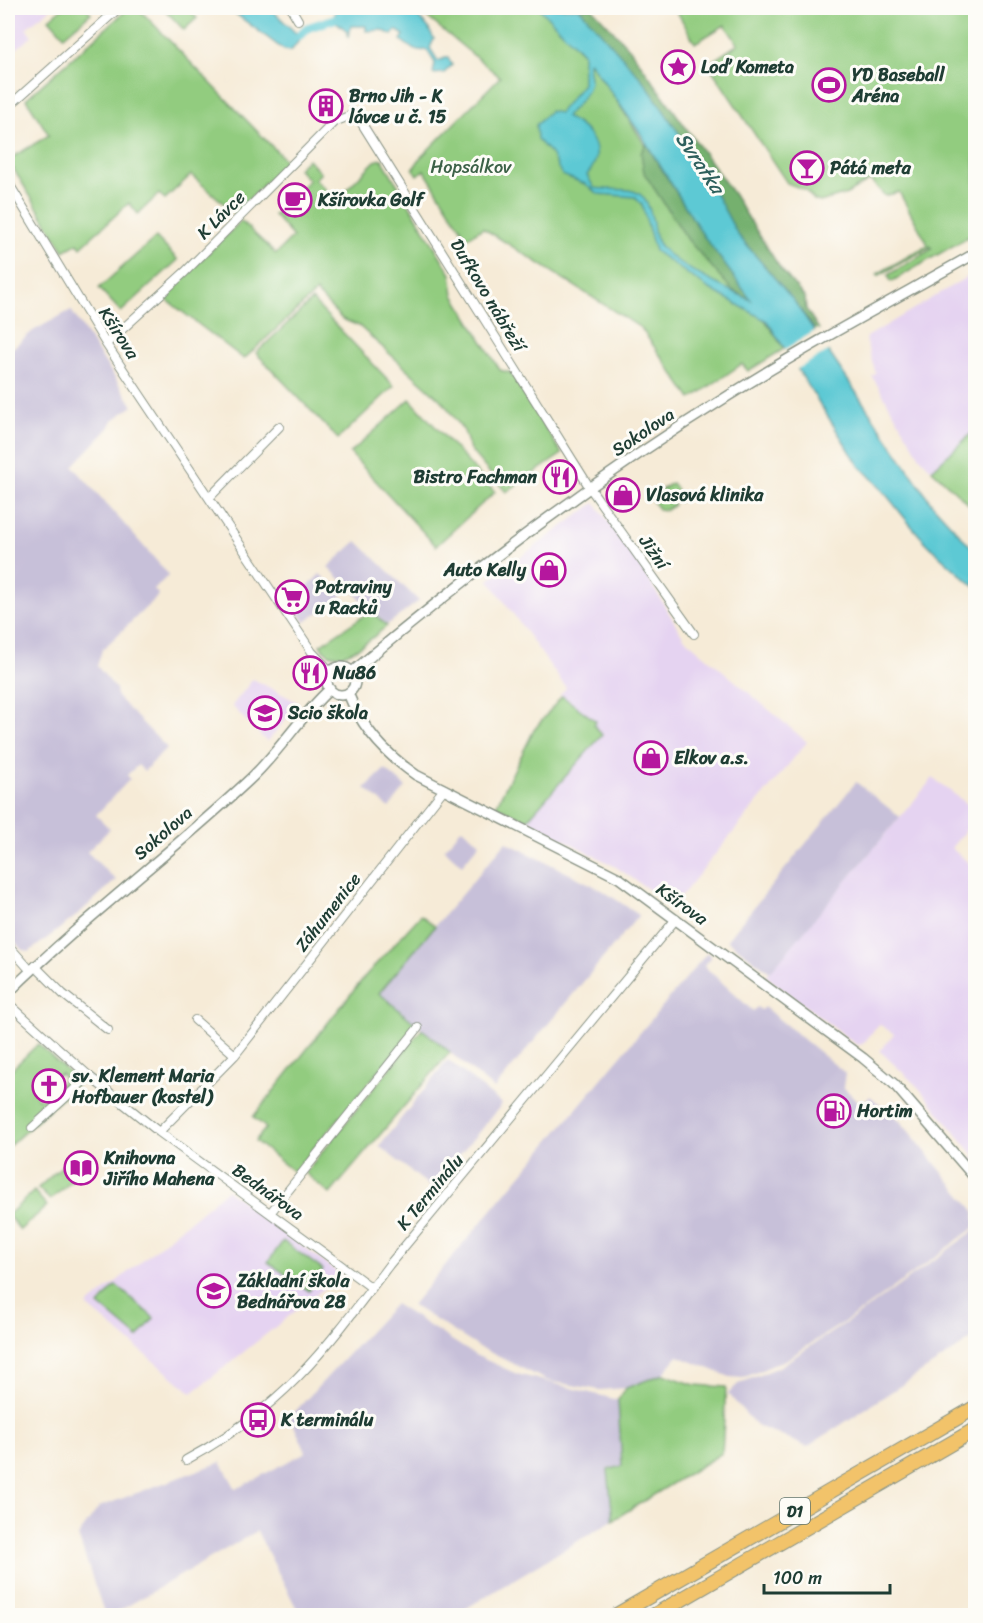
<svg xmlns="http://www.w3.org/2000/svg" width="983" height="1623" viewBox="0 0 983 1623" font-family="Sriracha,sans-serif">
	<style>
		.built { fill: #e5d3f1 }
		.industrial { fill: #c7c0d9 }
		.green { fill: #92cc7f; stroke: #58845a; stroke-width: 1.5; fill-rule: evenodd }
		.forest { fill: #75b06e; stroke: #4a7651; stroke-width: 1.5 }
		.water { fill: #5dc9d4; stroke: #3e8384; stroke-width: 1.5; fill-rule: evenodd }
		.pier { fill: #f6ebd7 }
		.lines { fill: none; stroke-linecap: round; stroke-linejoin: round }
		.canal { stroke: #5dc9d4; stroke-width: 9 }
		.minor-casing { stroke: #8a9486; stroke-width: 10 }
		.tertiary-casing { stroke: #8a9486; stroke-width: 12 }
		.motorway-casing { stroke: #8a9486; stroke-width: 16 }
		.minor { stroke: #fff; stroke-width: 8 }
		.tertiary { stroke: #fff; stroke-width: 9 }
		.motorway { stroke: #f2c36a; stroke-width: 14 }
		.labels { text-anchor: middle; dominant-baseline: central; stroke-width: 6; stroke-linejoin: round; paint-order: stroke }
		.shield { fill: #fdfcf7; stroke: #62766e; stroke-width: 1.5 }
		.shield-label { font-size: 16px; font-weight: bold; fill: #1f3d34 }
		.poi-label { font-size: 18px; font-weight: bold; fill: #1f3d34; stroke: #fdfcf7; text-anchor: start }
		.park-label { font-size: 18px; fill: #3c6147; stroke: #fdfcf7 }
		.street-label { font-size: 18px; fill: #1f3d34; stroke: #fdfcf7 }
		.water-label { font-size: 20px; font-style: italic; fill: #2e605c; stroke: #fdfcf7 }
	</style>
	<rect width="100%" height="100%" fill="#fdfcf7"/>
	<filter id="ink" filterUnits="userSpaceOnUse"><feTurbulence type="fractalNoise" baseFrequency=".0167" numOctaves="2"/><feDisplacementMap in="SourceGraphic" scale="12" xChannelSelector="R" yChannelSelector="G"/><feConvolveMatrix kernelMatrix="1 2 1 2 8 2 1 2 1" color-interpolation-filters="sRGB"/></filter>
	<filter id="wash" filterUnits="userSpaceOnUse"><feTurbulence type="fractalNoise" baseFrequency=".008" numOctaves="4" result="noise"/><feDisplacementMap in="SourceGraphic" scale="24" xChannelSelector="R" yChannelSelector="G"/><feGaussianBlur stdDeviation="1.35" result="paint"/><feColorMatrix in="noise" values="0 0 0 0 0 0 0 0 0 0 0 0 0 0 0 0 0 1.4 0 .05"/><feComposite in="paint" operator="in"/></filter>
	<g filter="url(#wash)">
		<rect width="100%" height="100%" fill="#f6ebd7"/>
		<path class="built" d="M8 8H52L26 28 32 36 8 56Z
			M975 272V430L932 470 920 457 872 376 876 374 866 342 867 337Z
			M595 503 641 567 684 638 807 742 673 906 616 867 527 820 601 735 594 725 596 721 560 695 566 688 489 580Z
			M253 679 299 703 267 742 232 706Z
			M933 778 975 810V819L951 848 975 868V1169L969 1161 974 1155 918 1087 880 1051 894 1034 879 1024 863 1044 857 1045 766 976Z
			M227 1190 341 1275 192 1393 87 1306Z"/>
		<path class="industrial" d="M71 310 133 406 113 420 109 428 73 466 169 575 154 589 159 595 102 650 97 666 116 689 117 697 167 748 144 771 138 765 127 775 130 779 96 815 110 829 87 852 116 880 75 917 29 952 21 949 8 933V352L33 331Z
			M357 541 419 601 387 625 328 567Z
			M320 574 343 595 305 622 292 602Z
			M385 769 406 787 389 808 365 788Z
			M856 782 900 817 770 972 727 940Z
			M462 828 480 843 462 865 444 849Z
			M506 842 602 890 639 915 494 1089 378 993Z
			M707 953 711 956 704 966 753 1011 757 1007 761 1010 764 1007 845 1073 843 1087 862 1105 870 1096 902 1123 975 1212V1227L866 1308 787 1359 743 1378 730 1377 678 1356 663 1374 626 1388 600 1390 548 1381 477 1346 412 1305Z
			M448 1060 502 1104 432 1188 379 1146Z
			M975 1230V1337L807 1447 756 1425 728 1394 738 1384 779 1367 867 1309Z
			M395 1304 475 1355 517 1374 618 1400 622 1466 608 1470 613 1520 455 1615H300L257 1531 112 1615H105L78 1536 99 1507 221 1462 236 1489 306 1452 290 1417Z"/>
		<path class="green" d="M62 8H86L91 13 64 36 49 19Z
			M129 8H138L285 160 283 165 235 213 191 175 165 199 159 194 138 214 129 203 81 247 78 243 64 251 8 160 49 135 26 99Z
			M168 8H187L197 18 184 30 165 10Z
			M416 8H539C597 59 632 127 674 191 710 245 750 295 784 349L748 371 742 364 691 399 641 328 483 228 467 238 424 170 417 175 413 169 421 157 500 77Z
			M675 8H975V233L891 282 888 275 932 249 931 246 878 276 877 274 928 245 899 192 885 196 870 180 847 194 820 202 814 200 805 190 787 183 708 64 738 44 725 25 695 43Z
			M308 159 321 173 315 179 336 200 375 161 382 159 451 274 454 295 500 370 511 373 562 454 506 492 470 450 464 431 443 402 359 326 342 319 316 292 244 359 163 297 241 221 276 254 293 237 274 215 309 180 298 169Z
			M156 237 178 260 121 312 99 288Z
			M312 300 394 386 338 439 256 353Z
			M410 399 495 492 436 546 350 453Z
			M975 430V510L932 470Z
			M672 483 683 499 679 502 674 495 670 499 674 505 666 510 658 509 650 497Z
			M371 611 387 626C371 638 337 673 320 645Z
			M562 696 596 721 594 725 602 735 527 820 496 806 534 730Z
			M421 915 435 926 379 993 417 1025 294 1172 255 1141 266 1128 253 1117 366 975Z
			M422 1029 450 1052 330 1194 305 1173Z
			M38 1044 79 1082 8 1147V1073ZM49 1073 55 1077 61 1073 64 1078 55 1090 54 1098 45 1096 38 1099 32 1088 40 1085V1081L47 1078 45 1076Z
			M62 1166 74 1179 50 1200 38 1188Z
			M34 1191 47 1206 20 1230 8 1215Z
			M283 1241 323 1270 309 1291 268 1262Z
			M116 1285 154 1318 138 1338 99 1305Z
			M663 1374 695 1385 726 1387 722 1453 613 1520 608 1470 622 1466 618 1400 626 1388Z"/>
		<path class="forest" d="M579 8H592L630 49 734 195 780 268 805 298 806 309 819 329 816 331 794 301 738 235 699 163Z
			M646 144 703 235 752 301 732 290 688 240 644 173 641 153Z"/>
		<path class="water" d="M228 8H270L301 38 291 51 284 50Z
			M336 8H408L428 27 434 39 430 48 438 61 448 57 452 65 444 73 433 74 435 63 427 50C416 52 409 47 401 40L404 35 396 30 392 35 382 30 366 31V26H351L348 38 347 31 334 20Z
			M539 8H579L645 83 699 163 738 235 794 301 932 504 975 551V587C957 571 937 555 921 537 900 514 883 487 860 467L767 321 708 288 655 251 642 205 635 197 598 194 585 184 562 175 551 154 537 139 536 125 550 111 559 113 583 84V53ZM589 61 640 133 703 235 751 300C726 289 680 268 662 248 655 241 654 232 653 223 645 181 630 192 594 188L587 175C608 151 590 129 566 117 573 108 590 93 590 80 590 73 587 69 589 61Z"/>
		<path class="pier" d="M818 329 832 349 794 371 782 351Z"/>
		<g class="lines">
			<path class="canal" d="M300 35 307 28 334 19"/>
		</g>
	</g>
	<g filter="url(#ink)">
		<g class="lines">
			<g class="minor-casing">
				<path id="minor" d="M291 8 298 20
					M8 107 119 8
					M8 182 106 344 312 652 331 672
					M106 344 185 272 334 122 349 116 359 119 590 488 694 634
					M209 498 279 427
					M8 945 31 971
					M35 966 63 994 108 1030
					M8 1003 89 1076 159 1132 372 1288
					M195 1020 235 1055
					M32 1128 89 1076
					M159 1132 235 1055 444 789
					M271 1212 418 1028
					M186 1460C283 1408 325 1350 389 1265L676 919"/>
			</g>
			<g class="tertiary-casing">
				<path id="tertiary" d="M327 681a14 14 0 1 1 28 0a14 14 0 1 1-28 0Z
					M352 672C470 573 596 478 728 396 808 345 893 300 976 253
					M348 693C361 727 387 755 416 775L619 878 863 1058 894 1084 976 1179
					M8 993C84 918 170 854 248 781 279 753 300 716 330 689"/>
			</g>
			<g class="motorway-casing">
				<path id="motorway" d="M615 1616 976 1407
					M653 1616 976 1429"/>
			</g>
			<use href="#minor" class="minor"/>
			<use href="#tertiary" class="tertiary"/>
			<use href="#motorway" class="motorway"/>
		</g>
	</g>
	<defs>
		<g id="sight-ring" transform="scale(1.725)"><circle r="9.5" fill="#fdfcf7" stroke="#b5179e" stroke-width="1.5"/><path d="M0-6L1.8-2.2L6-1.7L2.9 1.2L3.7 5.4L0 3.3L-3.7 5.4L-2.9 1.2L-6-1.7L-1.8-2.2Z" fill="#b5179e"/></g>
		<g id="stadium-ring" transform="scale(1.725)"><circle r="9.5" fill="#fdfcf7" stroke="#b5179e" stroke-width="1.5"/><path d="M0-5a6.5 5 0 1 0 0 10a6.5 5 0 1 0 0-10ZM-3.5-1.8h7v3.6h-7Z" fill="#b5179e"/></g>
		<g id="building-ring" transform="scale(1.725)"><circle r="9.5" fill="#fdfcf7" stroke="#b5179e" stroke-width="1.5"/><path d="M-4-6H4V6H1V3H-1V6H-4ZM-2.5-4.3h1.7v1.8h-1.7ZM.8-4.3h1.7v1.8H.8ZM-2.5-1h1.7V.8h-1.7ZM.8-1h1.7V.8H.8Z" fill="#b5179e"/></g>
		<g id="bar-ring" transform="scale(1.725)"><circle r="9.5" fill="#fdfcf7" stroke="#b5179e" stroke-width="1.5"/><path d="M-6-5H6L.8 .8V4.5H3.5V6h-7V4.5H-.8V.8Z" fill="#b5179e"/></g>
		<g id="cafe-ring" transform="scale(1.725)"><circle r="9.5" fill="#fdfcf7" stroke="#b5179e" stroke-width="1.5"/><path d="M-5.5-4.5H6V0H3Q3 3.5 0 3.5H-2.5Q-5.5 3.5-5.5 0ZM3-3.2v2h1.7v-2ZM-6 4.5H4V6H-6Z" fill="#b5179e"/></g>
		<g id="restaurant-ring" transform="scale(1.725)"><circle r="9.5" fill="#fdfcf7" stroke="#b5179e" stroke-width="1.5"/><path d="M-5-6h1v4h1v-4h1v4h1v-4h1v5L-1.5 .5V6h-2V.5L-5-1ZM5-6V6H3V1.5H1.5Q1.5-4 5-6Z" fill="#b5179e"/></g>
		<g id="shop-ring" transform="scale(1.725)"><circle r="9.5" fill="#fdfcf7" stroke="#b5179e" stroke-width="1.5"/><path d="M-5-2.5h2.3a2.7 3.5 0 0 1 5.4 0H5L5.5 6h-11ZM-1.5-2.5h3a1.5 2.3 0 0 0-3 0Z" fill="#b5179e"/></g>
		<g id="supermarket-ring" transform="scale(1.725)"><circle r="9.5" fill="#fdfcf7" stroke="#b5179e" stroke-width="1.5"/><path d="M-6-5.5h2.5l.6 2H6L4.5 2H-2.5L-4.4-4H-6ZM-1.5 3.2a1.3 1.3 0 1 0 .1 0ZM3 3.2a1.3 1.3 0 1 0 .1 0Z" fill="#b5179e"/></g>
		<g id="school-ring" transform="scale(1.725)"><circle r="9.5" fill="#fdfcf7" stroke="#b5179e" stroke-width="1.5"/><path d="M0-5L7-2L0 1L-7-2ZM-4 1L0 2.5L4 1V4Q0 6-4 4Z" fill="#b5179e"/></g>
		<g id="church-ring" transform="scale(1.725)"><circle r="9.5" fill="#fdfcf7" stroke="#b5179e" stroke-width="1.5"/><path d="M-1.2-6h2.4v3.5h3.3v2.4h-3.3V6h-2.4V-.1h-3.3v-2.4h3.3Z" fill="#b5179e"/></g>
		<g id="fuel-ring" transform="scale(1.725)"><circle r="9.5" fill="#fdfcf7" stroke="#b5179e" stroke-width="1.5"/><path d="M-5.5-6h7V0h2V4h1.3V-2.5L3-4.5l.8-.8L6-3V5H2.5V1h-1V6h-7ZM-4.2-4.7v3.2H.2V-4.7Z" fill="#b5179e"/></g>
		<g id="library-ring" transform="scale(1.725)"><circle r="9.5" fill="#fdfcf7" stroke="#b5179e" stroke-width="1.5"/><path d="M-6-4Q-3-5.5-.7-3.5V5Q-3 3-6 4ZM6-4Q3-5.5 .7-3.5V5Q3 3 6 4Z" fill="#b5179e"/></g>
		<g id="bus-ring" transform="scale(1.725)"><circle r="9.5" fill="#fdfcf7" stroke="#b5179e" stroke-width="1.5"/><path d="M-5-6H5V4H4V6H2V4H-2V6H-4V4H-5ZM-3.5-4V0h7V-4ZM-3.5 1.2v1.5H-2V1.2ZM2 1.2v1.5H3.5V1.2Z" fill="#b5179e"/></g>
	</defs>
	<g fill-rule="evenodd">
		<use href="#sight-ring" x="678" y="67"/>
		<use href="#stadium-ring" x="829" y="85"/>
		<use href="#building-ring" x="326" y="106"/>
		<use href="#bar-ring" x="807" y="168"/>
		<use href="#cafe-ring" x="295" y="200"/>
		<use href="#restaurant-ring" x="560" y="477"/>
		<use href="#shop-ring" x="623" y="495"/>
		<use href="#shop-ring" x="549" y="570"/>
		<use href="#supermarket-ring" x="292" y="597"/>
		<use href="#restaurant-ring" x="310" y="673"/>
		<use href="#school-ring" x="265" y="713"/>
		<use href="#shop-ring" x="651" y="758"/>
		<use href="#church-ring" x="49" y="1086"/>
		<use href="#fuel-ring" x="834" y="1111"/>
		<use href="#library-ring" x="81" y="1168"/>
		<use href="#school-ring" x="214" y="1291"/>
		<use href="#bus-ring" x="258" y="1420"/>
	</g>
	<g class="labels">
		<rect class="shield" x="780" y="1498" width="30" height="26" rx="4.5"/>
		<g class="shield-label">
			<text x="795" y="1511">D1</text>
		</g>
		<g class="poi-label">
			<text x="701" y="67">Loď Kometa</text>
			<text x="852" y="75">YD Baseball<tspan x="852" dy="21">Aréna</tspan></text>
			<text x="349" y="96">Brno Jih - K<tspan x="349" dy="21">lávce u č. 15</tspan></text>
			<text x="830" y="168">Pátá meta</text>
			<text x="318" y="200">Kšírovka Golf</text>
			<text x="537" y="477" text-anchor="end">Bistro Fachman</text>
			<text x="646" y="495">Vlasová klinika</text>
			<text x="526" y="570" text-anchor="end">Auto Kelly</text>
			<text x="315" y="587">Potraviny<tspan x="315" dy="21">u Racků</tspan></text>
			<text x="333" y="673">Nu86</text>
			<text x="288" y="713">Scio škola</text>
			<text x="674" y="758">Elkov a.s.</text>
			<text x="72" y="1076">sv. Klement Maria<tspan x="72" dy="21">Hofbauer (kostel)</tspan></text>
			<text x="857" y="1111">Hortim</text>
			<text x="104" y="1158">Knihovna<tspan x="104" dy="21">Jiřího Mahena</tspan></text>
			<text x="237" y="1281">Základní škola<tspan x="237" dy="21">Bednářova 28</tspan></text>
			<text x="281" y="1420">K terminálu</text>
		</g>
		<g class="park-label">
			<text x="471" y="167">Hopsálkov</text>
		</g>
		<g class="street-label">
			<text transform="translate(221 215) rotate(-45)">K Lávce</text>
			<text transform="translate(488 295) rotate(59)">Dufkovo nábřeží</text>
			<text transform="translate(119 333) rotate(57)">Kšírova</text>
			<text transform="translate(643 432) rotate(-34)">Sokolova</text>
			<text transform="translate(654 552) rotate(55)">Jižní</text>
			<text transform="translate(163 833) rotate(-41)">Sokolova</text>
			<text transform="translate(682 904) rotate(36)">Kšírova</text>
			<text transform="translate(328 912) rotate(-52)">Záhumenice</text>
			<text transform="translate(268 1192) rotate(36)">Bednářova</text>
			<text transform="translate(430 1192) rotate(-50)">K Terminálu</text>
		</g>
		<g class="water-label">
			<text transform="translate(700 163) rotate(56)">Svratka</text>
		</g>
	</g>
	<rect width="983" height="1623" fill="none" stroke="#fdfcf7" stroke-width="30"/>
	<path d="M764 1584v9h126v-9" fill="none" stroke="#1f3d34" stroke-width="3"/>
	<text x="773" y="1584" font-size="18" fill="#1f3d34" stroke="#fdfcf7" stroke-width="4.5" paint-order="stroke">100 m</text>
</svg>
